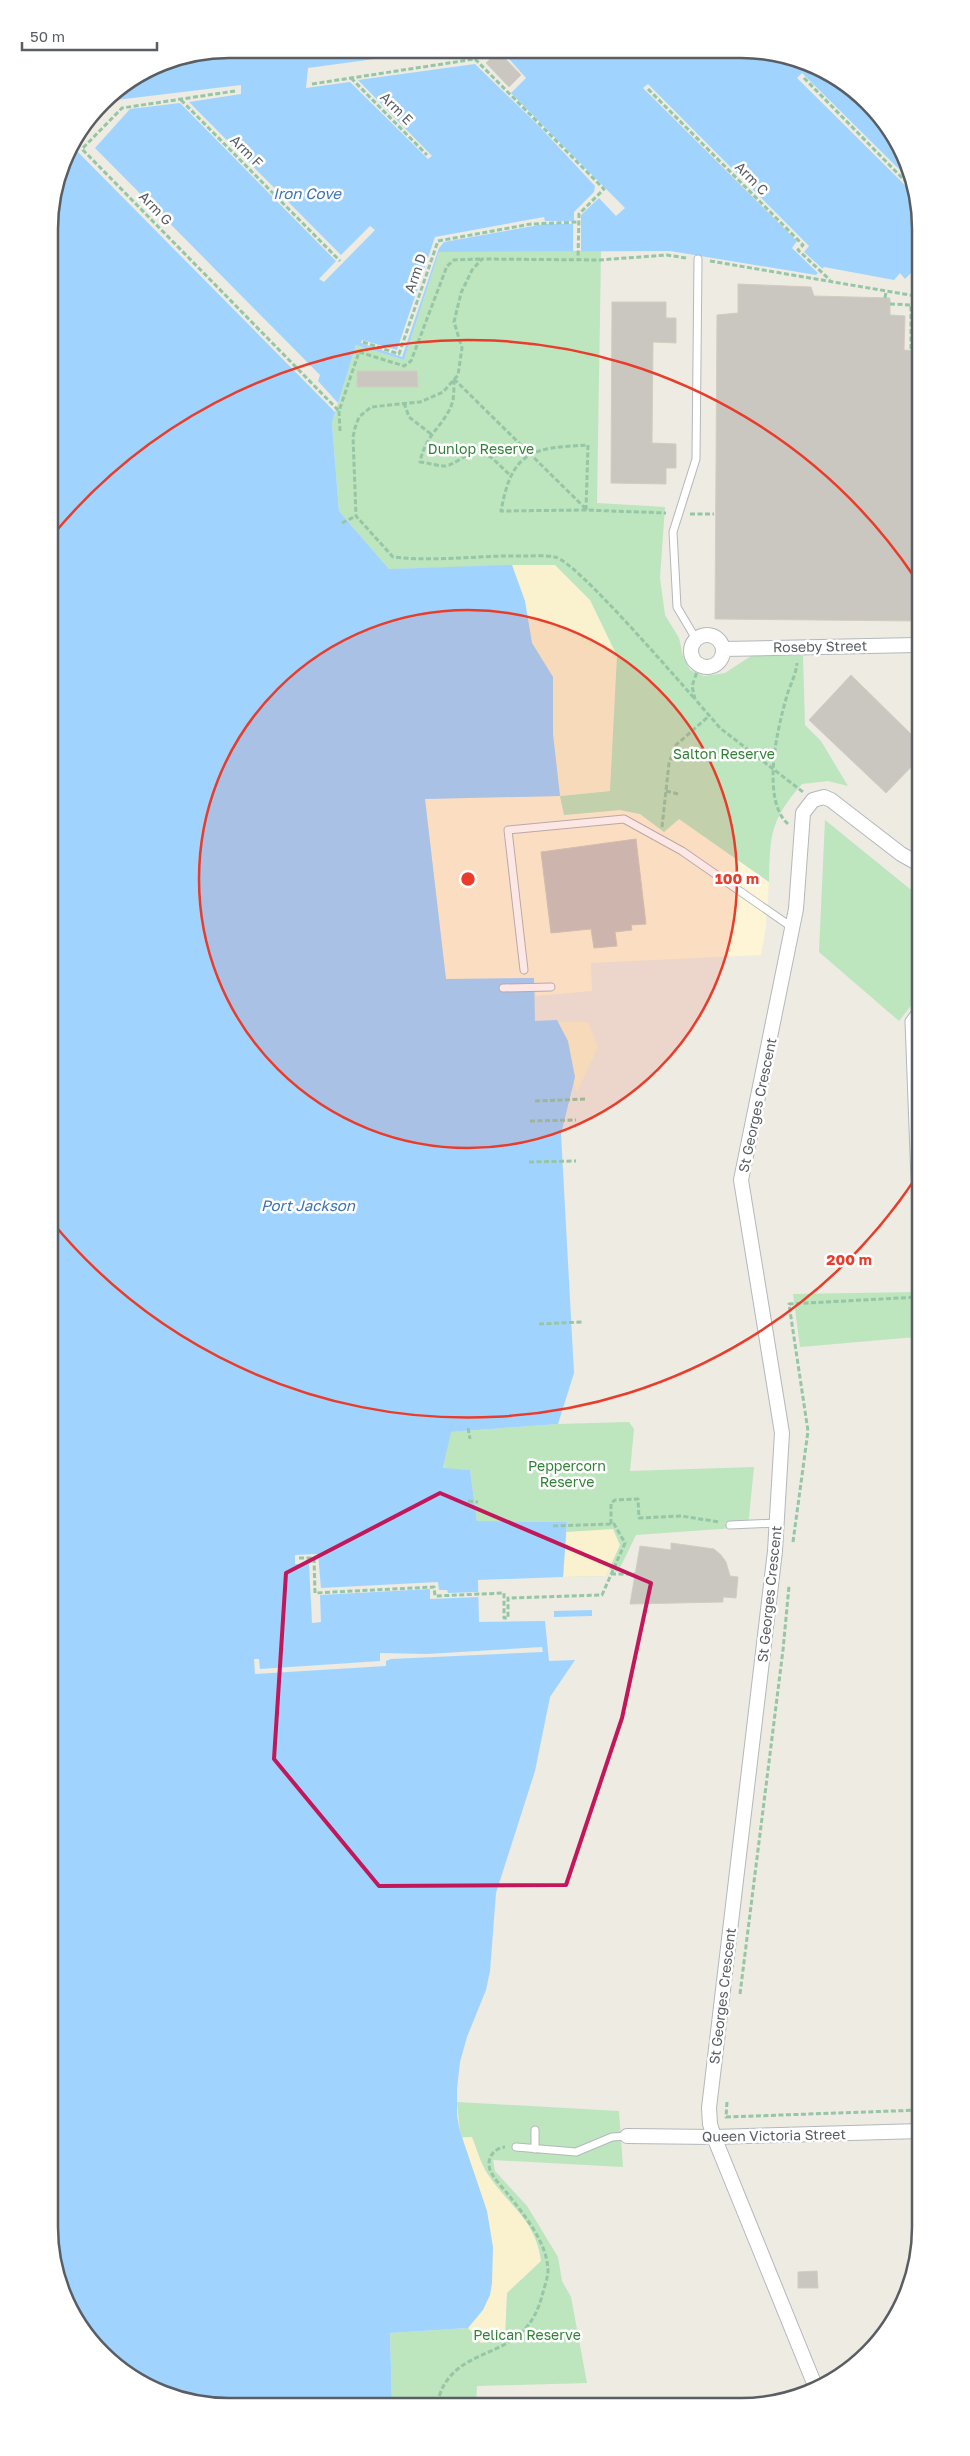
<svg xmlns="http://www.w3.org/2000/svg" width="970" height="2456" viewBox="0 0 970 2456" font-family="'Golos Text',sans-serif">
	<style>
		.commercial { fill: #fef5d6 }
		.green { fill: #bde5be }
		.sand { fill: #faf1cf }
		.water { fill: #a0d4ff }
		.pier { fill: #edebe2 }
		.building { fill: #cac7c1; stroke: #d2cdc0 }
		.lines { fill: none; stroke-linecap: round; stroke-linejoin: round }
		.lane-casing { stroke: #b4b8bc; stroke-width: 9 }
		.street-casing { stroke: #b4b8bc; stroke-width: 16 }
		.path { stroke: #96c6a5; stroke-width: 3; stroke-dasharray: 5 2.5; stroke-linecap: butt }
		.lane { stroke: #fff; stroke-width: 7 }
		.street { stroke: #fff; stroke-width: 14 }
		.marked { fill: none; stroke: #c2185b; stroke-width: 4; stroke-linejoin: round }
		.ring { fill: none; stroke: #ea3c2a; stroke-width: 2.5 }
		.labels { text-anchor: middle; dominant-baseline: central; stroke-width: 5; stroke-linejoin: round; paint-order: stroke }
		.street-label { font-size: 14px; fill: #5a5e63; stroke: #fff }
		.park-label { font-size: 14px; fill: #338138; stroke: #fff }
		.water-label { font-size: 15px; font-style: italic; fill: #3c74b1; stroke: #fff }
		.rim { fill: none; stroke: #5a5e63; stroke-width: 2.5 }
		.centre { fill: #ea3c2a; stroke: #fff; stroke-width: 2.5 }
		.ring-label { font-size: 15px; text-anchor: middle; font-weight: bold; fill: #ea3c2a; stroke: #fff; stroke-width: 5; stroke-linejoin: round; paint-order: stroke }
	</style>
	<rect width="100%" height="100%" fill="#edebe2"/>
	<path class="commercial" d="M560 796 564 815 620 810 640 814 664 832 679 819 769 882 766 927 761 955 591 963 592 991 536 996 533 978 446 980 425 799Z"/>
	<path class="green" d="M601 251 597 503 665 507 660 578 665 615 679 638 683 656 690 670 704 676 725 673 751 656H803L805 725 821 741 848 786 828 781 802 784C770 820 770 835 769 882L679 819 664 832 640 814 620 810 564 815 560 796 609 791 555 565 389 569 339 511 332 423 356 345 404 360 439 252Z
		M825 820 910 889H917V998L899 1021 819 952Z
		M916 1292V1337L800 1347 793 1294Z
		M629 1422 634 1429 630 1471 754 1467 748 1527 636 1535 618 1572 609 1569 606 1576 563 1577 567 1522 477 1521 470 1470 443 1469 450 1432 558 1424Z
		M457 2102 619 2111 623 2167 493 2160 495 2171 527 2206 558 2257 562 2281 571 2297 587 2383 477 2386 476 2403H392L390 2333 468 2328 480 2188 460 2131Z"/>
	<path class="sand" d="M512 565H555L590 600 617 656 610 791 560 796 553 734V677L532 643 525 601Z
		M556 1022H588L598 1047 577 1092Z
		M613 1529 620 1545 606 1576 563 1577 566 1532Z
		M472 2137C477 2149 481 2165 489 2176 510 2207 536 2220 541 2261L507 2293 505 2338 481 2343 468 2328V2295L403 2139Z"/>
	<path class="water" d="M229 49 776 52 860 94 897 138 915 182V274L913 271 905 279 900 273 894 280 824 267 816 275 670 251 439 252 404 360 356 345 332 423 339 511 389 569 512 565 525 601 532 643 553 677V734L560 796 425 799 446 979 534 978 535 1021 557 1020 568 1041 575 1077 561 1134 574 1373 558 1424 451 1432 443 1468 470 1470 477 1521 567 1522 563 1577 478 1580 479 1622 545 1621 549 1661 575 1660 550 1697 535 1771 496 1893 490 1971 486 1990 467 2037 460 2062 457 2089V2116L460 2131 487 2211 493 2247 492 2283 490 2295 483 2310 468 2328 390 2333 392 2403 194 2404 149 2389 102 2355 55 2274 49 216 67 149 110 94 160 62Z
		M592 1610V1616L554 1617V1611Z"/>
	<path class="pier" d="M441 50H501L526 78 511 93 625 208 616 216 599 198 581 215V251H573V224H545L444 242 439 248 402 357 361 343 362 340 397 350 435 237 544 217 545 221H574V212L594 192 595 186 539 126 475 64 358 80 432 156 428 159 350 82 306 88 308 68Z
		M802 73 915 185V195L797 78Z
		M648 84 809 246 804 252 824 270 820 275 792 248 797 241 643 88Z
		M241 85V94L189 102 341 255 370 226 375 230 324 282 319 279 336 261 180 103 130 109 95 148 320 375 318 381 338 403 335 412 72 146 116 100Z
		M318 1554 321 1588 438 1582 439 1590H447L448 1593 479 1592V1597L430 1599V1589L320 1595 321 1622 312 1623 309 1564H295V1555Z
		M542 1647 543 1652 391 1659 386 1661V1666L255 1674 254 1659H259L260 1669 380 1661V1653L427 1654Z"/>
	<path class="building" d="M498 51 521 75 509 87 486 63Z
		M738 284 811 287 814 296 890 298V315L905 316 904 350 916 351V621L715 619 717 315 738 313Z
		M612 302H666V318H676V343L653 342 652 443 676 444V468H666V484L611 483Z
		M357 371H417L418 387H357Z
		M851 675 917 740V761L886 793 809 720Z
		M636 839 646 924 631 925 632 930 615 932 617 946 594 948 591 929 551 933 541 852Z
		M671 1543 714 1549 721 1555 726 1562 730 1576 738 1577 736 1598 723 1597V1602L630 1604 640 1546 671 1550Z
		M817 2271 818 2288H798V2272Z"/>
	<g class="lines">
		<g class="lane-casing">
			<path id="lane" d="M696 639 677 607 673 532 696 459 698 259
				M524 970 508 830 624 819 682 851 793 928
				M503 988 551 987
				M917 1010 909 1021 918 1259
				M730 1525 777 1523
				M516 2147 576 2152 612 2137 627 2136
				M535 2149V2130"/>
		</g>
		<g class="street-casing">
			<path id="street" d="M691 651a16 16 0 1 1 32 0a16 16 0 1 1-32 0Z
				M723 649 916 645
				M627 2136 714 2137 921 2131
				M816 2388 714 2137 710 2124 709 2108 775 1551 782 1433 741 1180 796 909 803 813 813 800 824 797 831 800 901 854 917 863"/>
		</g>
		<path class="path" d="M475 59 604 189 579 214 578 259
			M475 59 479 51 482 50
			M351 78 427 155
			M804 78 915 191
			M312 84 475 59
			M648 89 803 245 798 250 830 280
			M235 91 122 108 82 149 339 411
			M181 100 340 261
			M686 258 667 255 599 260 482 259 472 270 461 293 454 322 462 348 458 375 443 392 420 402 371 407 359 417 355 428 353 437 356 516 393 557C437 562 480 555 525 556 534 556 546 555 555 557 576 561 675 677 695 699
			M710 261 916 296
			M885 298 886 292
			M890 304 911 305V350
			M363 342 399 354 438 241 531 224 579 222
			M454 379 586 509
			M454 380C454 386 454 394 453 400 447 424 426 432 420 462 429 463 437 466 445 466 452 466 468 453 478 450L492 458 511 476
			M404 403 409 417 431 434
			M340 431 339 411 359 352 404 366 411 361 447 266 454 260 482 259
			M586 510 588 445C532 448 512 450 501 511L586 510 666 513
			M690 514H714
			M342 523 356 516
			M699 666 692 686 695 699 720 728 803 792
			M666 791 678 794
			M788 824C761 800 777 730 786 699 789 686 796 676 797 663
			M662 827 669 763 676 745 709 716
			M535 1101 587 1099
			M530 1121 576 1120
			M529 1162 576 1161
			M539 1324 582 1322
			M468 1428 470 1439
			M468 1501 478 1502
			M611 1524V1503L615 1500 638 1499 639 1518 681 1516 720 1522
			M793 1542 808 1431 789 1304 918 1297
			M299 1558H314L315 1593 434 1587 435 1596 504 1593V1618H508V1598L602 1595 625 1543 614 1524 551 1526
			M611 1574H635
			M740 1994 783 1650 789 1586
			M727 2102 726 2117 921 2110
			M437 2403C439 2397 441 2390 444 2385 469 2343 525 2360 542 2296 544 2288 548 2278 548 2270 547 2242 524 2215 507 2193 502 2187 495 2180 491 2172 485 2160 493 2148 505 2147"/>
		<use href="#lane" class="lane"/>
		<use href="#street" class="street"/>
	</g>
	<path class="marked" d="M440 1493 651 1583 622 1718 566 1885 379 1886 274 1759 286 1573Z"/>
	<circle cx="468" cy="879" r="269" fill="#ea3c2a" fill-opacity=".12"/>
	<g class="ring">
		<circle cx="468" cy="879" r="269"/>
		<path d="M917 1176A539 539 0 0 1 52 1222M52 536A539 539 0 0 1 915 578"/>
	</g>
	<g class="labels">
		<g class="street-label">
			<text transform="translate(397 108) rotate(45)">Arm E</text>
			<text transform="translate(247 151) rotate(45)">Arm F</text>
			<text transform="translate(752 178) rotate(45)">Arm C</text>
			<text transform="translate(156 208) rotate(46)">Arm G</text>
			<text transform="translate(415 273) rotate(-71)">Arm D</text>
			<text transform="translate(820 646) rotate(-1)">Roseby Street</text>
			<text transform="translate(757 1105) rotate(-78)">St Georges Crescent</text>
			<text transform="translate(769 1594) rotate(-84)">St Georges Crescent</text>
			<text transform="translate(722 1996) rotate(-83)">St Georges Crescent</text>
			<text transform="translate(774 2135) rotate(-1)">Queen Victoria Street</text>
		</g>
		<g class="park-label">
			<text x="481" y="448">Dunlop Reserve</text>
			<text x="724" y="753">Salton Reserve</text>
			<text x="567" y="1465">Peppercorn<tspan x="567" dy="16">Reserve</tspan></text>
			<text x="527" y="2334">Pelican Reserve</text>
		</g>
		<g class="water-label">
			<text x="307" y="193">Iron Cove</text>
			<text x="308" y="1205">Port Jackson</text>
		</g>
	</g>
	<path d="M0 0H970V2456H0ZM229 58H741A171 171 0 0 1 912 229V2227A171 171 0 0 1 741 2398H229A171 171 0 0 1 58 2227V229A171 171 0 0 1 229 58Z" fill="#fff" fill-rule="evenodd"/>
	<path class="rim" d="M229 58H741A171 171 0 0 1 912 229V2227A171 171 0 0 1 741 2398H229A171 171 0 0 1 58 2227V229A171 171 0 0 1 229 58Z"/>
	<circle cx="468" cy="879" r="8" class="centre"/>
	<g class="ring-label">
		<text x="737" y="884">100 m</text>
		<text x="849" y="1265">200 m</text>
	</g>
	<path d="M22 42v8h135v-8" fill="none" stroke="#5a5e63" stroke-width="2.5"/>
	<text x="30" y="42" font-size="15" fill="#5a5e63" stroke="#ffffff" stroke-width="4" paint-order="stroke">50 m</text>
</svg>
